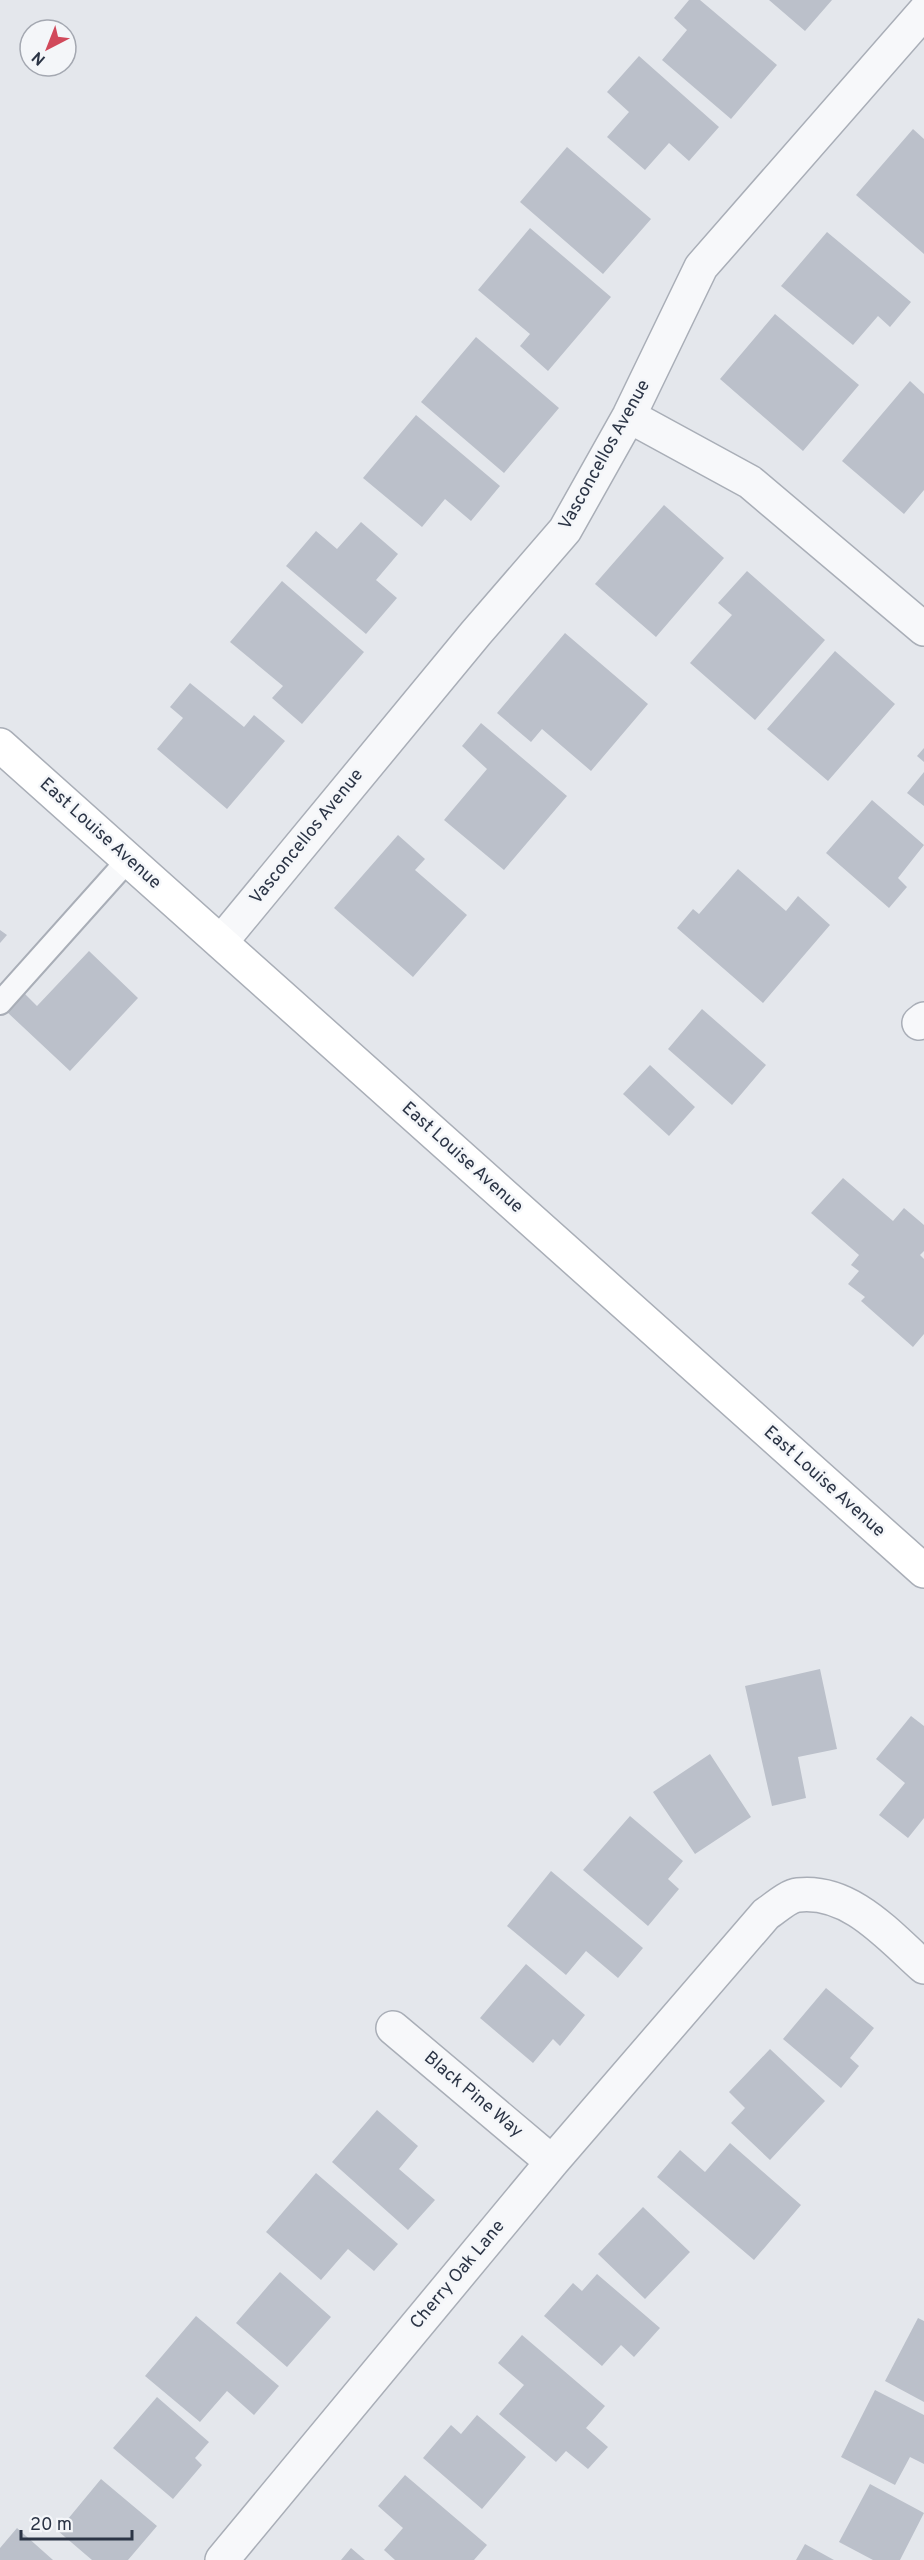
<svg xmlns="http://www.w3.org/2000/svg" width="924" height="2560" viewBox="0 0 924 2560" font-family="Overpass,sans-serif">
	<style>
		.building { fill: #bbc0ca }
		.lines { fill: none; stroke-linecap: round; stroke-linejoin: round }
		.lane-casing { stroke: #a9aeb7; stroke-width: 26 }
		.street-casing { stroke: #a9aeb7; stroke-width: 36 }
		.secondary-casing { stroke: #a9aeb7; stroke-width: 36 }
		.lane { stroke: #f7f8fa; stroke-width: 22 }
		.street { stroke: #f7f8fa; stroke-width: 33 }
		.secondary { stroke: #fff; stroke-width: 33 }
		.labels { text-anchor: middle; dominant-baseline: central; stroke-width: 5; stroke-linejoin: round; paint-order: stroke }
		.street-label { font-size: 18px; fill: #2b3445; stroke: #f4f6f9 }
	</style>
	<rect width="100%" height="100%" fill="#e4e7ec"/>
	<path class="building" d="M689 0H700L777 65 731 119 662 60 687 30 674 18Z
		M769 0H832L805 31Z
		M639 56 719 127 689 161 669 143 645 170 607 137 629 112 607 92Z
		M913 129 924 139V254L856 195Z
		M567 147 651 219 603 274 520 202Z
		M530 228 611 297 548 371 520 346 530 334 478 290Z
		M827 232 911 302 890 327 878 316 853 345 781 286Z
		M775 314 859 385 803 451 720 379Z
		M476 337 559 408 504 473 421 402Z
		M910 381 924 394V490L904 514 842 461Z
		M416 415 500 486 471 521 445 499 422 527 363 478Z
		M664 505 724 558 656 637 595 584Z
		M361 522 398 554 376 580 397 598 366 634 286 566 316 531 337 549Z
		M747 571 825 640 755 720 690 663 732 615 718 603Z
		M282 581 364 652 302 724 272 698 283 686 230 642Z
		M565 633 648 704 591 771 542 729 531 742 497 713Z
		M835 651 895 704 828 781 767 729Z
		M190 683 244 727 254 715 285 741 227 809 157 749 183 718 170 707Z
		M481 723 567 796 504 870 444 820 487 769 462 746Z
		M924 748V762L917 756Z
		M924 772V806L907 793Z
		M872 800 924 845 898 878 907 887 889 908 826 853Z
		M398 835 425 859 415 870 467 915 413 977 334 908Z
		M738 869 786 911 798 896 830 925 763 1003 677 928 693 909 699 914Z
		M0 930 7 935 0 943Z
		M89 951 138 998 70 1071 7 1012 25 994 37 1006Z
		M702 1009 766 1065 732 1105 668 1049Z
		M650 1065 695 1107 669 1136 623 1094Z
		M843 1178 893 1221 904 1208 924 1225V1251L920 1255 924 1259V1334L913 1347 861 1301 865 1297 848 1284 859 1271 851 1265 859 1255 811 1213Z
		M820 1669 837 1749 798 1757 806 1798 772 1806 745 1686Z
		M911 1716 924 1726V1818L908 1838 879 1815 905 1783 876 1759Z
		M710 1754 751 1817 695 1854 653 1792Z
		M630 1816 683 1861 668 1879 679 1889 648 1926 583 1870Z
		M551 1871 643 1948 618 1978 586 1951 566 1975 507 1926Z
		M526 1964 585 2015 560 2046 553 2039 533 2063 480 2018Z
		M826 1988 874 2028 850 2058 859 2066 841 2088 783 2039Z
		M770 2049 825 2101 770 2160 731 2123 745 2108 729 2092Z
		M377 2110 418 2146 399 2169 435 2200 408 2230 332 2162Z
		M730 2143 801 2205 754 2260 657 2177 680 2150 705 2172Z
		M316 2173 398 2244 374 2271 348 2249 321 2280 266 2232Z
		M643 2207 690 2252 645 2299 598 2254Z
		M280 2272 331 2317 287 2367 236 2323Z
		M597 2274 660 2328 634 2357 621 2345 602 2366 544 2316 573 2283 582 2291Z
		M196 2316 279 2386 254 2415 227 2391 200 2422 145 2376Z
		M918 2318 924 2321V2402L885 2381Z
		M522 2335 605 2406 586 2428 608 2447 588 2469 566 2451 556 2462 499 2414 524 2385 498 2363Z
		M875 2390 924 2415V2464L910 2457 895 2485 841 2457Z
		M157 2397 209 2442 195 2458 202 2465 173 2499 113 2448Z
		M477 2415 526 2457 482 2509 423 2458 451 2425 461 2434Z
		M405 2475 487 2545 474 2560H395L384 2550 403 2528 378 2506Z
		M101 2479 157 2526 128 2560H92L58 2531Z
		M870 2484 924 2513 900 2560H873L839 2542Z
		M17 2528 53 2560H0V2548Z
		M805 2544 834 2560H796Z
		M351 2548 365 2560H341Z"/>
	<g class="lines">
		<g class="lane-casing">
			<path id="lane" d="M0 1003 128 860"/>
		</g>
		<g class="street-casing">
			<path id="street" d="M629 416 750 482 924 629
				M221 942 476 633 565 530 629 416 701 267 924 12
				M919 1023 924 1019
				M393 2028 552 2162
				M222 2560 552 2162 766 1914C775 1908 788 1896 798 1895 850 1889 889 1936 924 1967"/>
		</g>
		<g class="secondary-casing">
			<path id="secondary" d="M0 745 924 1571"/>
		</g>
		<use href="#lane" class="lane"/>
		<use href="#street" class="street"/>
		<use href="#secondary" class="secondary"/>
	</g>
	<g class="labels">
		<g class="street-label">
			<text transform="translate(605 455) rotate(-61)">Vasconcellos Avenue</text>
			<text transform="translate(100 834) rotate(42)">East Louise Avenue</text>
			<text transform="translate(307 837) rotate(-51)">Vasconcellos Avenue</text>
			<text transform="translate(462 1158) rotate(42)">East Louise Avenue</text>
			<text transform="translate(824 1482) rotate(42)">East Louise Avenue</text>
			<text transform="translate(473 2095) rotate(40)">Black Pine Way</text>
			<text transform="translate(458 2275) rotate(-50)">Cherry Oak Lane</text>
		</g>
	</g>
	<g transform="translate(48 48) rotate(222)"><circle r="28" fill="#f4f6f9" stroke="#a4a8b1" stroke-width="1.5"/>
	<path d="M0-4.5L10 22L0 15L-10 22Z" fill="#d1495b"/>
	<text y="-9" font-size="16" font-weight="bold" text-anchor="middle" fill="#2b3445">N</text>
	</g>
	<path d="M21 2530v9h111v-9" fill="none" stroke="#2b3445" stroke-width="3"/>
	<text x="30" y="2530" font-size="18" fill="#2b3445" stroke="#f4f6f9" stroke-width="4.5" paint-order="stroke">20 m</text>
</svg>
